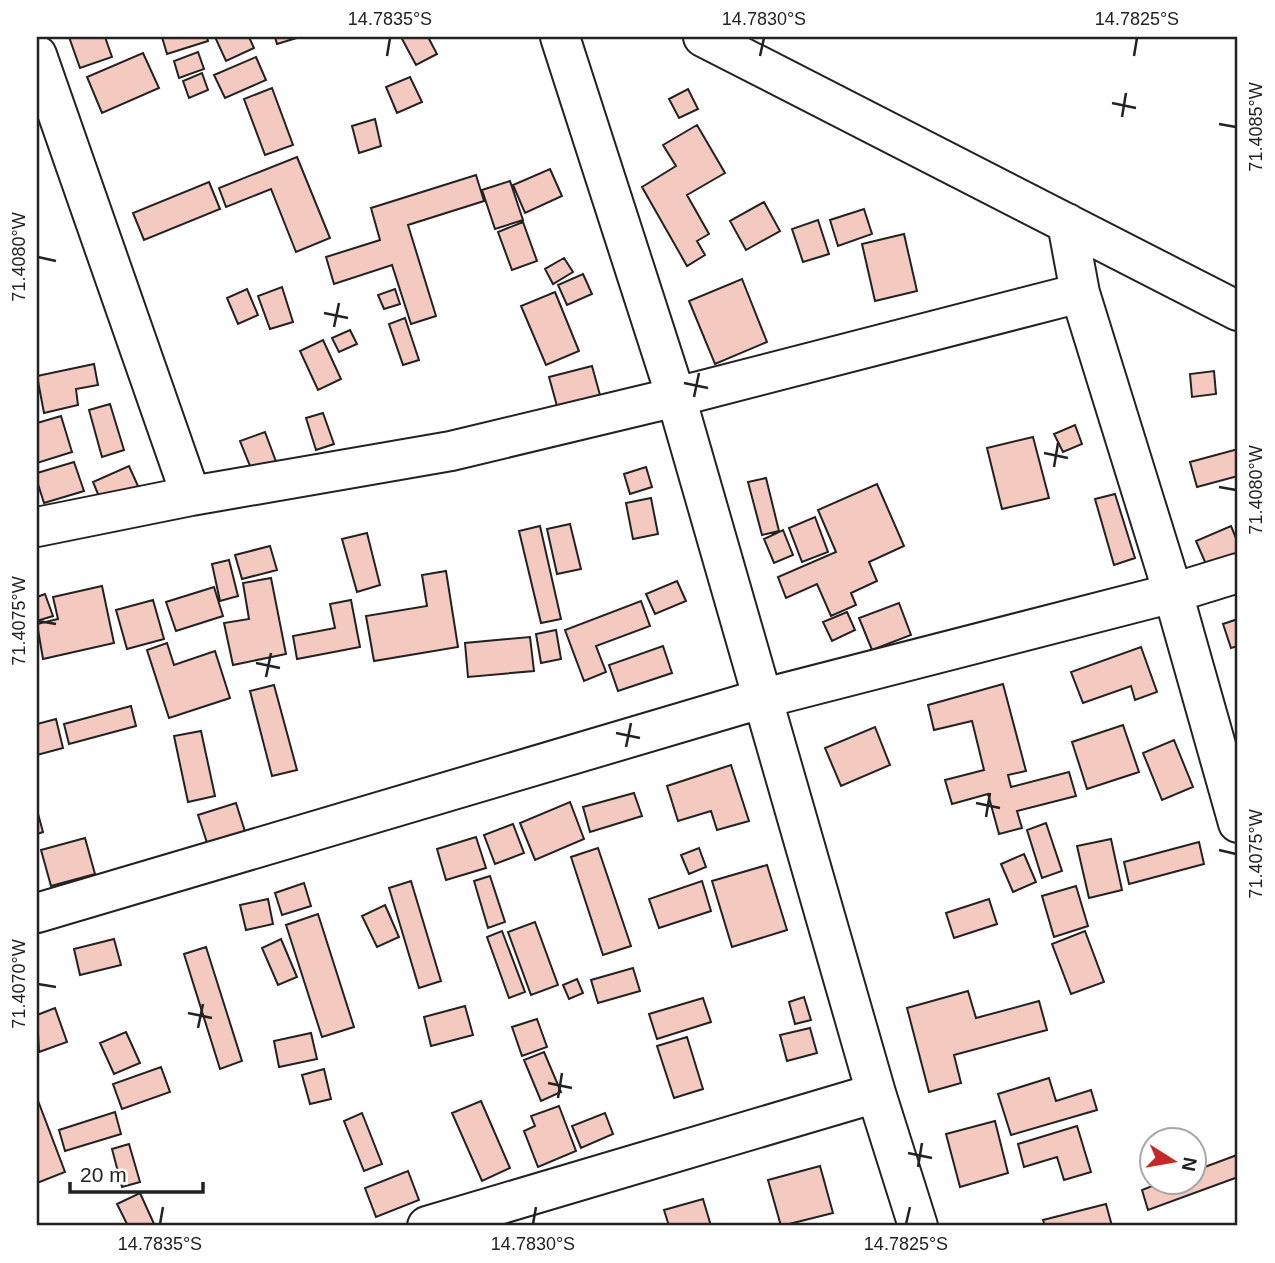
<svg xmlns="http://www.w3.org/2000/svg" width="1275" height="1263" viewBox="0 0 1275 1263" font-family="Arial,sans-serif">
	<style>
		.building { fill: #f3c9c0; stroke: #222; stroke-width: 2 }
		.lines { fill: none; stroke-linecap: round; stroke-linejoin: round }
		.street-casing { stroke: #222; stroke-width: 42 }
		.street { stroke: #fff; stroke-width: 38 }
		.ticks { fill: none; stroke: #222; stroke-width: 2.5 }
		.neatline { fill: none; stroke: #222; stroke-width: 2.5 }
		.ticks-label { font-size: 18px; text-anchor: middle; fill: #222 }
	</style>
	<rect width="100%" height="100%" fill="#fff"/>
	<path class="building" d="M69 37H105L112 57 80 68Z
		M162 37H207L208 41 167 54Z
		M215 37H249L254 48 226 61Z
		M275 37H300L277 44Z
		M401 37H428L437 54 416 65Z
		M198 52 204 69 179 78 174 61Z
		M143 53 159 88 102 113 87 77Z
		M256 57 266 80 225 98 214 75Z
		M202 73 208 90 189 98 183 81Z
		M410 77 422 102 397 113 386 87Z
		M272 88 293 145 265 155 244 99Z
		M688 89 698 109 679 118 669 99Z
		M375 119 381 146 359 153 352 126Z
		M697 125 725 173 687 195 709 234 697 241 705 255 687 266 642 187 676 166 663 145Z
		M297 157 330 238 296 252 271 189 226 207 219 188Z
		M550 169 562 196 525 213 513 185Z
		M476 175 484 201 408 225 436 316 411 324 392 265 334 284 326 257 380 240 371 208Z
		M510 181 523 220 495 229 482 190Z
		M209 182 220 209 144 240 133 213Z
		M764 202 780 231 746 250 730 221Z
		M864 209 872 234 838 246 830 220Z
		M818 220 829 254 803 262 792 229Z
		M523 222 537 261 512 270 498 232Z
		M904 234 917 291 875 301 862 244Z
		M564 258 573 272 553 284 545 269Z
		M583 274 592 294 567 305 558 285Z
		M742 279 767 342 715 364 689 301Z
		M282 287 293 322 270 329 258 296Z
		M247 289 258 315 238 324 227 298Z
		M395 289 400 304 384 309 378 295Z
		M555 292 579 351 546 365 521 306Z
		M405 318 419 360 403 365 389 324Z
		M350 330 357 344 339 352 332 338Z
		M323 340 341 379 318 390 300 351Z
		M94 364 98 385 76 389 78 405 44 413 37 376Z
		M592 366 600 395 557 406 549 377Z
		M1214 371 1216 394 1192 397 1190 374Z
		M110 404 124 450 102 457 89 410Z
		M323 413 334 444 316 450 306 418Z
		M61 416 72 452 37 463V423Z
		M1075 425 1082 444 1063 452 1054 434Z
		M265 432 278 467 254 476 240 441Z
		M1033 437 1049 498 1002 509 987 448Z
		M1238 449V476L1197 487 1190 462Z
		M74 462 84 491 44 503 37 481V473Z
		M129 466 142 495 105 511 93 482Z
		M646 467 652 487 630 494 624 474Z
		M766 478 779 531 762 535 748 482Z
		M877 484 904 546 869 562 877 581 851 593 856 605 831 616 817 584 786 598 778 577 836 552 818 510Z
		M1115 494 1135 558 1114 565 1095 499Z
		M651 498 658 534 633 539 626 503Z
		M815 517 828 552 802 562 789 528Z
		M570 524 581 569 557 574 547 529Z
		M540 526 561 619 541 623 519 531Z
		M1231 526 1238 543V557L1208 569 1196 541Z
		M783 530 793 555 774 563 764 539Z
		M367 533 380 585 357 592 342 539Z
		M270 546 277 570 242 579 235 555Z
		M229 560 238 596 220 601 212 564Z
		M446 571 458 647 374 661 366 616 427 606 422 575Z
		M271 578 286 654 233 665 224 623 249 619 243 583Z
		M677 581 686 601 655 614 646 594Z
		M102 586 114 643 43 659 37 624 58 619 53 597Z
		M214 587 223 616 176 631 166 602Z
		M45 594 53 616 37 621V597Z
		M153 600 164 639 127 649 116 610Z
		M351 600 360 647 297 659 293 636 335 628 330 604Z
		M641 601 650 626 596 646 606 672 584 681 565 630Z
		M899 603 911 635 872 650 859 618Z
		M847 612 855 630 832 641 823 622Z
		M1238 619V646L1231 648 1223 624Z
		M556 630 561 659 541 663 536 634Z
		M530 637 534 671 468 677 465 643Z
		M167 643 174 665 215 651 230 698 169 718 147 650Z
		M663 646 672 673 618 691 609 665Z
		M1141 647 1157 692 1135 700 1131 686 1083 703 1071 672Z
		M1003 684 1026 771 1008 775 1011 787 1069 772 1076 796 1017 811 1022 828 999 834 988 794 952 804 945 780 984 770 972 721 934 730 928 705Z
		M274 685 297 770 272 776 250 691Z
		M131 706 136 726 69 744 64 724Z
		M56 719 63 748 37 755V724Z
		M1123 725 1139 772 1087 789 1072 742Z
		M875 727 890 765 841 786 825 748Z
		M201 731 215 796 188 802 174 736Z
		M1174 740 1193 787 1162 800 1143 753Z
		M731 765 749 821 717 830 711 811 678 821 667 786Z
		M634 793 642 816 590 832 583 807Z
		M570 802 584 839 535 860 520 823Z
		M236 803 248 841 210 852 198 815Z
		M37 810 43 832 37 834Z
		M1046 823 1062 871 1042 878 1027 830Z
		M513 824 524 853 495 864 484 835Z
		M476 837 486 868 446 880 437 849Z
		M85 838 95 874 51 886 41 850Z
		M1111 839 1122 890 1089 898 1077 846Z
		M1199 842 1204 864 1129 884 1124 862Z
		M598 848 631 946 603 955 571 857Z
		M699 848 706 867 689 874 681 855Z
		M1024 854 1036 882 1013 892 1001 864Z
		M767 865 787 930 732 947 712 881Z
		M490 876 505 922 488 928 474 881Z
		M411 881 441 981 419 988 389 888Z
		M702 881 711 911 659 928 649 899Z
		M304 883 311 906 282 915 275 893Z
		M1076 886 1088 926 1054 937 1042 896Z
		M268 899 273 924 246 930 240 905Z
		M989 899 997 924 954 938 946 913Z
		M385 905 399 937 377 947 362 916Z
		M318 914 354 1027 322 1037 286 925Z
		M535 922 558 985 531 995 508 932Z
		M502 931 525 992 509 998 487 937Z
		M1085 931 1104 982 1071 994 1052 944Z
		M114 939 121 965 80 975 74 949Z
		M281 939 297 977 278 985 262 948Z
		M206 947 242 1061 220 1069 184 954Z
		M633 968 640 991 598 1003 591 980Z
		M577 979 583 993 569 999 563 985Z
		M968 991 976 1018 1039 1001 1047 1030 954 1055 961 1083 929 1092 907 1008Z
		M804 997 811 1020 795 1024 789 1002Z
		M703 998 711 1022 657 1039 649 1014Z
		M465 1006 473 1035 431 1046 424 1017Z
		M55 1008 67 1042 39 1052 37 1015Z
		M537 1019 547 1047 522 1056 512 1027Z
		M810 1028 817 1053 787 1061 780 1035Z
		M126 1032 140 1063 114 1074 100 1043Z
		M311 1033 317 1059 279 1067 274 1041Z
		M687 1037 703 1089 674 1098 657 1046Z
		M544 1052 561 1092 541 1101 524 1060Z
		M161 1067 170 1092 122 1109 113 1084Z
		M324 1069 331 1099 310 1104 302 1075Z
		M1049 1078 1056 1101 1091 1090 1097 1110 1011 1135 998 1094Z
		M37 1098 65 1172 37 1183Z
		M481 1101 510 1168 482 1181 452 1113Z
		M559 1106 576 1151 538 1167 524 1131 535 1126 531 1116Z
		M115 1112 121 1134 65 1151 59 1130Z
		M362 1113 382 1164 364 1171 344 1121Z
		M605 1113 613 1134 581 1148 572 1126Z
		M995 1121 1008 1173 960 1187 946 1134Z
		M1077 1126 1091 1172 1064 1180 1057 1157 1024 1167 1018 1144Z
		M129 1144 140 1182 122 1187 112 1149Z
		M1237 1155 1238 1177 1148 1210 1142 1190 1162 1182H1194V1171Z
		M820 1166 833 1213 781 1226 768 1180Z
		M408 1171 419 1200 376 1217 365 1188Z
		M140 1193 155 1226H128L117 1204Z
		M703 1199 711 1226H669L664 1210Z
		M1106 1204 1112 1226H1045L1043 1220Z"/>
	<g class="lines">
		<g class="street-casing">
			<path id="street" d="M560 37 676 397 876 1093 918 1226
				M703 37 1238 311
				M37 55 191 496
				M1067 223 1080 293 1173 593 1238 823
				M37 527 191 496 451 451 676 397 1080 293
				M37 913 764 698 1173 593 1238 573
				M427 1226 876 1093"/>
		</g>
		<use href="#street" class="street"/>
	</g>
	<path class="ticks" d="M387 56 390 38M760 56 764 38M1134 56 1137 38M1112 103 1136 108M1122 117 1126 93M1219 124 1236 127M38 257 56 261M324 313 348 318M334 327 339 303M684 383 708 388M694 397 699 373M1044 453 1068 458M1054 467 1058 443M1219 487 1236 490M38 621 56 624M256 663 280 668M266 677 271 653M616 733 640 738M626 747 631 723M976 803 1000 808M986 817 990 793M1219 850 1236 854M38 984 56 987M188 1013 212 1018M198 1028 203 1004M548 1083 572 1088M558 1098 562 1073M908 1153 932 1158M918 1167 922 1143M160 1224 163 1207M533 1224 536 1207M906 1224 910 1207"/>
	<rect width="1275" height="1263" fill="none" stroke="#ffffff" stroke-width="77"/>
	<g transform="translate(1173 1161) rotate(101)"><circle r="33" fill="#ffffff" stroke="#a7a7a7" stroke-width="2"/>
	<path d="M0-5L12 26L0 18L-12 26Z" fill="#c62828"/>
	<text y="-10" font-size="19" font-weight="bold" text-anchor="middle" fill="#222222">N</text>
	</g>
	<path d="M70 1182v10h133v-10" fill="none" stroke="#222222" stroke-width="3.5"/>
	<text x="80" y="1182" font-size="21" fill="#222222" stroke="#ffffff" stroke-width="5" paint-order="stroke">20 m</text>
	<rect x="38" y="38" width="1198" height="1186" class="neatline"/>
	<g class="ticks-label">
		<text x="390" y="25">14.7835°S</text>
		<text x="764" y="25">14.7830°S</text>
		<text x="1137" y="25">14.7825°S</text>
		<text transform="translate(1256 127) rotate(-90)" y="6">71.4085°W</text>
		<text transform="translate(19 257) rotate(-90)" y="6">71.4080°W</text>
		<text transform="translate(1256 490) rotate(-90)" y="6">71.4080°W</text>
		<text transform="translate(19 621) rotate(-90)" y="6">71.4075°W</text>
		<text transform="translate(1256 854) rotate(-90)" y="6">71.4075°W</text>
		<text transform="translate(19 984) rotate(-90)" y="6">71.4070°W</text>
		<text x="160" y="1250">14.7835°S</text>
		<text x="533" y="1250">14.7830°S</text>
		<text x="906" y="1250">14.7825°S</text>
	</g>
</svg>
